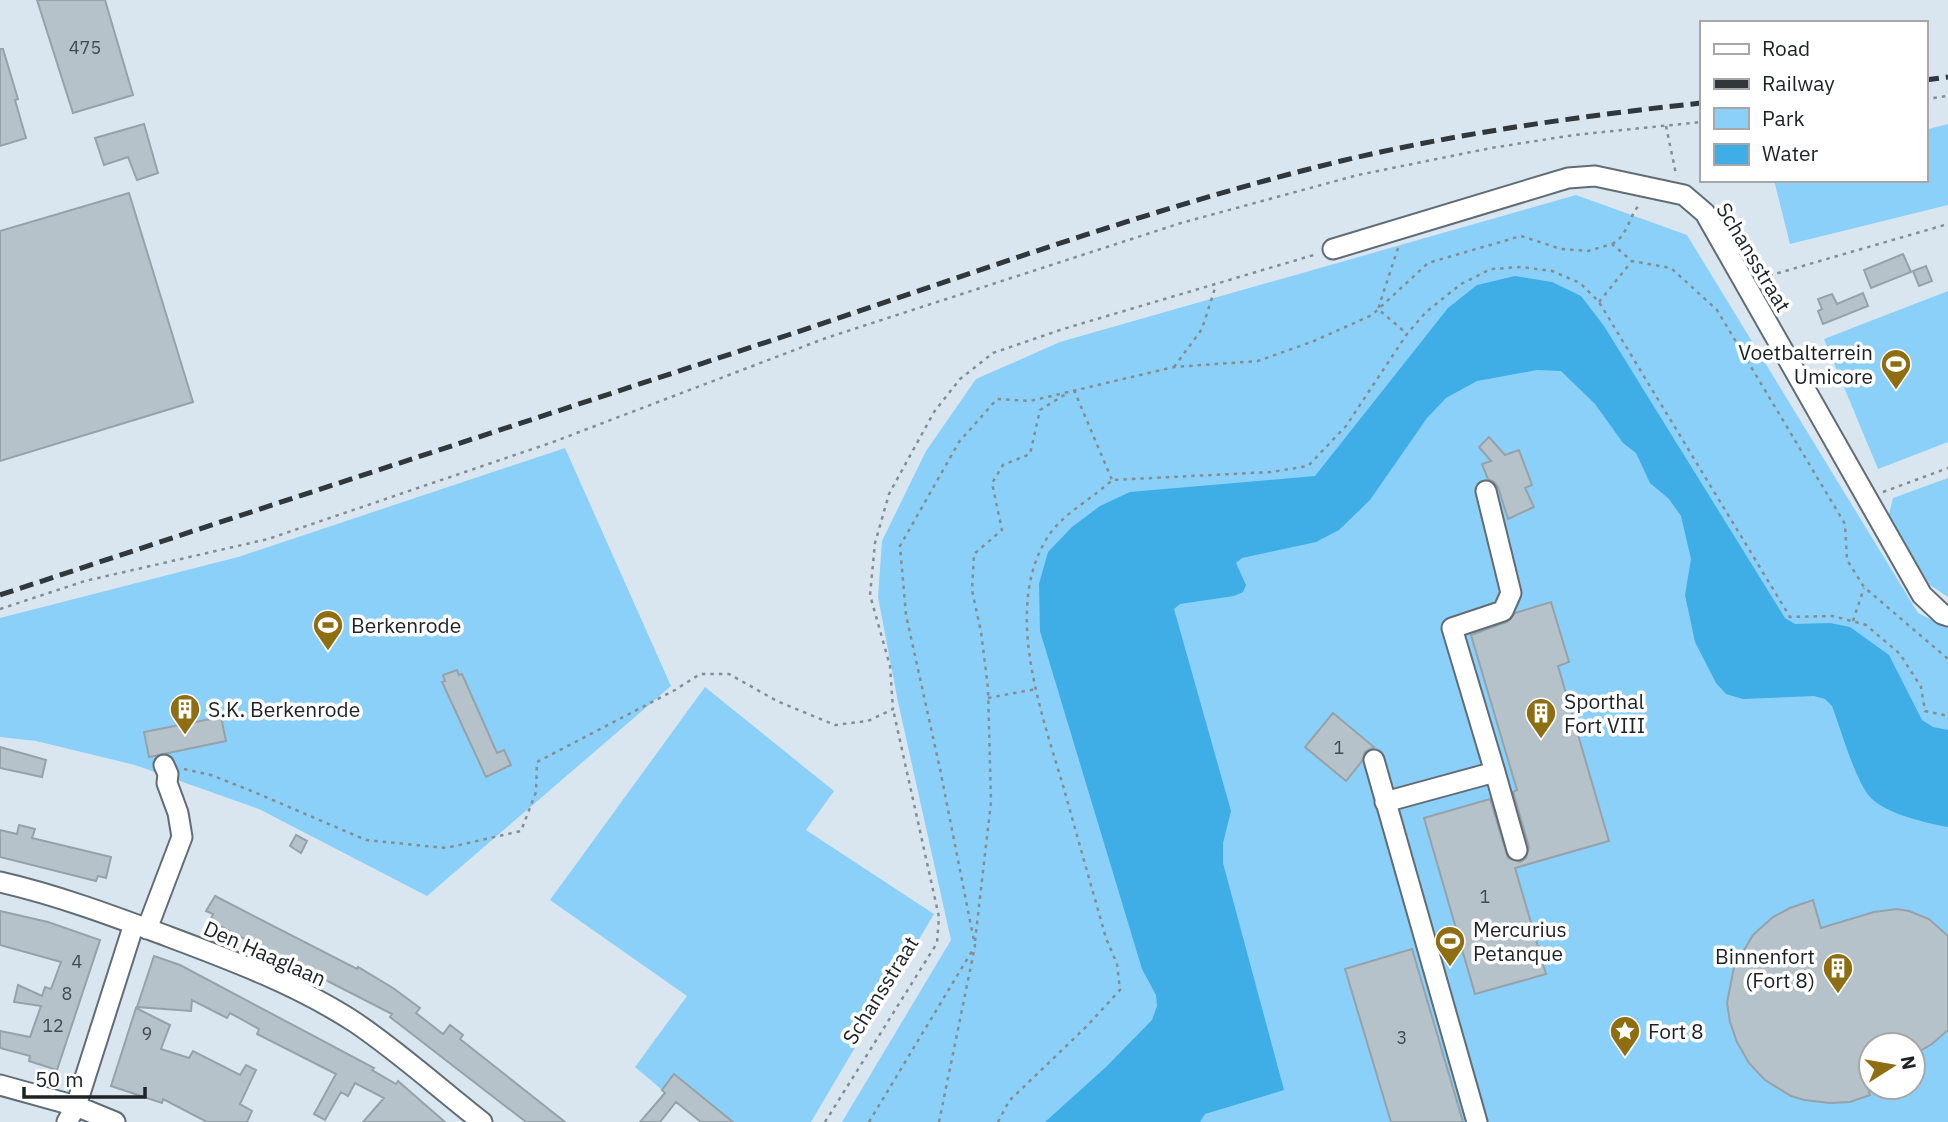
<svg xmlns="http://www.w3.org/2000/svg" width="1948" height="1122" viewBox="0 0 1948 1122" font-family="'IBM Plex Sans',sans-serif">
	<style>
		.green { fill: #8bd0f9; fill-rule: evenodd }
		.water { fill: #3fade6 }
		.building { fill: #b5c2ca; stroke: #96a2aa; stroke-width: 2 }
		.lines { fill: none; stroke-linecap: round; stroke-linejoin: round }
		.minor-casing { stroke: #616c74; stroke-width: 23 }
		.path { stroke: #838d93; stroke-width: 2.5; stroke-dasharray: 3.5 5; stroke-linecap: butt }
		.minor { stroke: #fff; stroke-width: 19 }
		.rail { stroke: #31373b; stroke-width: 5; stroke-dasharray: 14 7; stroke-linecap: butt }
		.labels { text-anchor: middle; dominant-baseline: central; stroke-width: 7; stroke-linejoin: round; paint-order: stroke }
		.number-label { font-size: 18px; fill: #434a4e }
		.street-label { font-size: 21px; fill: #1d2225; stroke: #fff }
		.poi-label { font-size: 21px; fill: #1d2225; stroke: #fff; text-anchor: start }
	</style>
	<rect width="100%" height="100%" fill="#d9e6ef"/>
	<path class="green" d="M1948 124V205L1790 244 1774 180H1925V130Z
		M1576 195 1687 235 1918 613 1948 628V1122H842L951 940 898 702 878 597 882 541 926 451 976 379 1060 342ZM1871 1045H1913V1087H1871Z
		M1948 291V442L1878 469 1824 339Z
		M565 448 671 686 427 896 259 809 135 765 36 741 0 737V618L238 557Z
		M1948 478V597L1930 585 1888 518 1893 498Z
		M705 687 834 791 806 830 934 914 811 1122H700L635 1067 687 996 550 900Z"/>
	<path class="water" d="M1515 276 1552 282 1581 296 1604 326 1785 618 1795 624 1830 623 1850 627 1889 655 1922 720 1933 727 1948 730V827C1926 823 1887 814 1871 798 1855 781 1841 729 1832 706L1825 699 1814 696 1743 699 1726 694 1716 683 1695 642 1685 595 1691 559 1681 516 1669 499 1650 483 1636 453 1623 443 1595 404 1561 371 1537 370 1477 381 1446 398 1427 418 1370 500 1339 530 1316 542 1242 558 1236 563 1246 585 1243 592 1234 596 1180 604 1174 609 1231 811 1223 843V863L1284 1090 1205 1114 1200 1122H1045L1106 1067 1152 1020 1157 1006 1156 995 1142 969 1040 631 1039 584 1048 552 1072 527 1100 506 1130 492 1315 476 1448 308 1477 285Z"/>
	<path class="building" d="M37 0H105L133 95 73 113Z
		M0 49H3L18 99 15 100 26 138 0 146Z
		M144 124 158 173 137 180 128 157 104 165 95 138Z
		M129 193 193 402 0 461V231Z
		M1903 254 1911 272 1871 288 1864 270Z
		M1926 266 1932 281 1919 286 1913 271Z
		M1863 293 1868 306 1823 324 1818 311 1822 309 1818 299 1832 294 1837 304Z
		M1489 437 1505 455 1519 450 1532 485 1525 488 1534 507 1508 519 1498 487 1494 482 1488 479 1482 464 1491 461 1479 447Z
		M1551 602 1569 662 1558 666 1609 841 1515 868 1546 974 1475 994 1424 818 1490 799 1508 858 1520 862 1526 858 1529 847 1513 792 1517 790 1471 635 1507 622 1515 613Z
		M457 670 459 675 462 674 497 753 504 750 511 765 486 777 442 682 445 681 443 675Z
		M1333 713 1374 747 1365 752 1362 761 1346 781 1305 747Z
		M221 717 226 741 149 757 144 732Z
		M0 747 46 760 42 777 0 768Z
		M19 825 35 829 32 838 111 857 106 878 98 876 96 881 0 857V830L17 834Z
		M296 835 307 841 301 853 290 846Z
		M215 896 357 969 358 967 393 988 420 1008 416 1013 443 1034 450 1025 463 1035 460 1039 565 1122H526L390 1017 392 1014 210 921 213 914 206 911Z
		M1813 900 1821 928 1874 912 1897 909 1909 911 1929 919 1948 936V1030L1932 1044 1913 1055V1045H1871V1065L1862 1068 1870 1095 1850 1102 1830 1103 1804 1100 1791 1096 1765 1080 1749 1063 1737 1042 1730 1022 1727 1003 1734 967 1753 935 1773 917 1790 908Z
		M0 911 48 922 100 940 57 1070 29 1061 30 1056 0 1048V1031L30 1037 41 1006 14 1002 18 985 42 996 45 987 51 989 61 962 0 945Z
		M1412 949 1458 1105 1463 1122H1391L1345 969Z
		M154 956 180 965 374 1068 372 1070 396 1084 398 1081 445 1122H363L384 1098 355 1083 348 1096 341 1092 325 1120 314 1114 336 1074 257 1034 259 1029 230 1013 227 1018 192 1000 191 1011 137 1007Z
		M136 1008 170 1025 161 1049 189 1058 193 1051 240 1075 246 1065 256 1070 240 1104 252 1111 247 1122H207L163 1099 162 1103 111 1086Z
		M674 1074 733 1122H701L676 1102 660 1122H640L665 1093 662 1090Z"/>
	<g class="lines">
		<g class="minor-casing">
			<path id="minor" d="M1333 249 1568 178 1595 176 1684 195 1705 213 1922 595 1942 614 1948 616
				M1374 760 1477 1122
				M1495 772 1517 850
				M1385 802 1495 772 1452 628 1503 611 1511 593 1486 491
				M0 882C57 895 113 916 167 936 231 960 298 985 356 1023 400 1053 440 1089 482 1122
				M147 929 182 837 178 813 167 783 168 774 164 765
				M0 1085 76 1106 115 1122
				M67 1122 76 1106 134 924"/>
		</g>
		<path class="path" d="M1925 99 1948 96
			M1666 126 1676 174
			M1612 244C1629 235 1628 216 1641 203
			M1398 248 1378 309 1406 333
			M1761 278 1948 224
			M1599 302 1632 261
			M1174 367 1202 329 1216 285
			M1074 390 1112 480
			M1883 492 1948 468
			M0 609 85 581 268 539 553 442 826 338 1181 223 1358 175 1491 148 1574 135 1701 122
			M1853 621 1864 588
			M988 698 1036 689
			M184 769 211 775 254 792 366 840 446 848 521 831 536 792 537 762 675 690 700 674H729L777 701 835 725 868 721 893 709 890 666 870 595 875 543 889 494 934 412 960 379 993 353 1063 329 1317 254
			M975 941 991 802 988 688 981 632 972 590 974 554 1002 530 992 483 1003 465 1030 454 1040 410 1069 392
			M825 1122 937 943 939 917 893 709
			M869 1122 975 946 940 769 906 615 900 546 959 442 997 399 1030 401 1174 367 1258 361 1314 341 1372 315 1428 263 1521 236 1561 249 1588 251 1612 244 1632 261 1671 268 1717 310 1845 524 1847 560 1864 587 1948 659
			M939 1122 974 951
			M998 1122 1009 1101 1087 1026 1120 990 1117 964 1106 938C1092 889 1078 839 1064 789 1043 717 1005 617 1043 545 1058 515 1089 502 1112 480L1271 472 1308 466 1346 426 1407 334 1426 312 1461 284 1491 269 1521 267 1552 271 1580 283 1599 302 1790 617 1833 616 1866 625 1900 654 1921 687 1925 711 1948 716"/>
		<use href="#minor" class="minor"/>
		<path class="rail" d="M1925 80 1948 77
			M0 595C262 508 525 422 788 335 971 274 1153 207 1341 161 1459 133 1580 116 1701 103"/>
	</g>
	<defs>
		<g id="stadium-pin" transform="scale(1.575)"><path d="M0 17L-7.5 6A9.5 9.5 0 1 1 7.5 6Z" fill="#8f6d11" stroke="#fff"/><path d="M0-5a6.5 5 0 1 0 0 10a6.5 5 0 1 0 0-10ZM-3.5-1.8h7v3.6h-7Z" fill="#fff"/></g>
		<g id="building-pin" transform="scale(1.575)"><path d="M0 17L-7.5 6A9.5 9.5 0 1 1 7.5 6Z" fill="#8f6d11" stroke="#fff"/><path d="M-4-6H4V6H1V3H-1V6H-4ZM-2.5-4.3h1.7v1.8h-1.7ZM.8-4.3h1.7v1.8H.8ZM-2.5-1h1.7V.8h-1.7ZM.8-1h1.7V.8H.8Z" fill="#fff"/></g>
		<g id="sight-pin" transform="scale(1.575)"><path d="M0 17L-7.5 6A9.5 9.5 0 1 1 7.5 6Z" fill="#8f6d11" stroke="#fff"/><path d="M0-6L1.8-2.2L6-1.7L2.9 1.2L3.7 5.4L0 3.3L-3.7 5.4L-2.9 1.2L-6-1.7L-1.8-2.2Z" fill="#fff"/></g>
	</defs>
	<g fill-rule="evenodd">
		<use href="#stadium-pin" x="1896" y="364"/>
		<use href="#stadium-pin" x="328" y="625"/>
		<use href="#building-pin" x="185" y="709"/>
		<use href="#building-pin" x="1541" y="713"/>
		<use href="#stadium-pin" x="1450" y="941"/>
		<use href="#building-pin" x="1838" y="968"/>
		<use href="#sight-pin" x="1625" y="1031"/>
	</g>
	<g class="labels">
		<g class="number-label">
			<text x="85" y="47">475</text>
			<text x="1339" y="747">1</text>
			<text x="1485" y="896">1</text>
			<text x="77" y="961">4</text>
			<text x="67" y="993">8</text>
			<text x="53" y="1025">12</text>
			<text x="147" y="1033">9</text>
			<text x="1402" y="1037">3</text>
		</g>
		<g class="street-label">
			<text transform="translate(1754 257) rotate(59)">Schansstraat</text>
			<text transform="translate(265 953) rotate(24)">Den Haaglaan</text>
			<text transform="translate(880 990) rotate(-58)">Schansstraat</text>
		</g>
		<g class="poi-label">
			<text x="1873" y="352" text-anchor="end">Voetbalterrein<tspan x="1873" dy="24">Umicore</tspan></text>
			<text x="351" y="625">Berkenrode</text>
			<text x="1564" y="701">Sporthal<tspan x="1564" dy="24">Fort VIII</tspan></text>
			<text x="208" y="709">S.K. Berkenrode</text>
			<text x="1473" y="929">Mercurius<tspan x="1473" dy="24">Petanque</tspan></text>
			<text x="1815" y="956" text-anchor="end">Binnenfort<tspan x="1815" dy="24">(Fort 8)</tspan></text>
			<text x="1648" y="1031">Fort 8</text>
		</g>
	</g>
	<rect x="1700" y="21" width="228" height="161" fill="#ffffff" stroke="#a5a7a8" stroke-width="2"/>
	<rect x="1714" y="44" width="35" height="10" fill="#ffffff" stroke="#a5a7a8" stroke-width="2"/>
	<text x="1762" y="56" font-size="21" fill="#1d2225">Road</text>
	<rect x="1714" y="79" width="35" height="10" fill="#31373b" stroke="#a5a7a8" stroke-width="2"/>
	<text x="1762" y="91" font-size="21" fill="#1d2225">Railway</text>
	<rect x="1714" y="108" width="35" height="21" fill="#8bd0f9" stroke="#a5a7a8" stroke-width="2"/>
	<text x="1762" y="126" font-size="21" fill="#1d2225">Park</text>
	<rect x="1714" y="144" width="35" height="21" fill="#3fade6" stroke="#a5a7a8" stroke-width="2"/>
	<text x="1762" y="161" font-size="21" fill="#1d2225">Water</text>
	<g transform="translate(1892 1066) rotate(79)"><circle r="33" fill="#ffffff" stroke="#a5a7a8" stroke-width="2"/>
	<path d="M0-5L12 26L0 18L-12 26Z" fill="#8f6d11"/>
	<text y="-10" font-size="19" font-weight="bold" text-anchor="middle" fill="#1d2225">N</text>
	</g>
	<path d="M24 1087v10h121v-10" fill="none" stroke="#1d2225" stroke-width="3.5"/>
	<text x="35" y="1087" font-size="21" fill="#1d2225" stroke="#ffffff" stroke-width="5" paint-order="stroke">50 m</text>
</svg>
